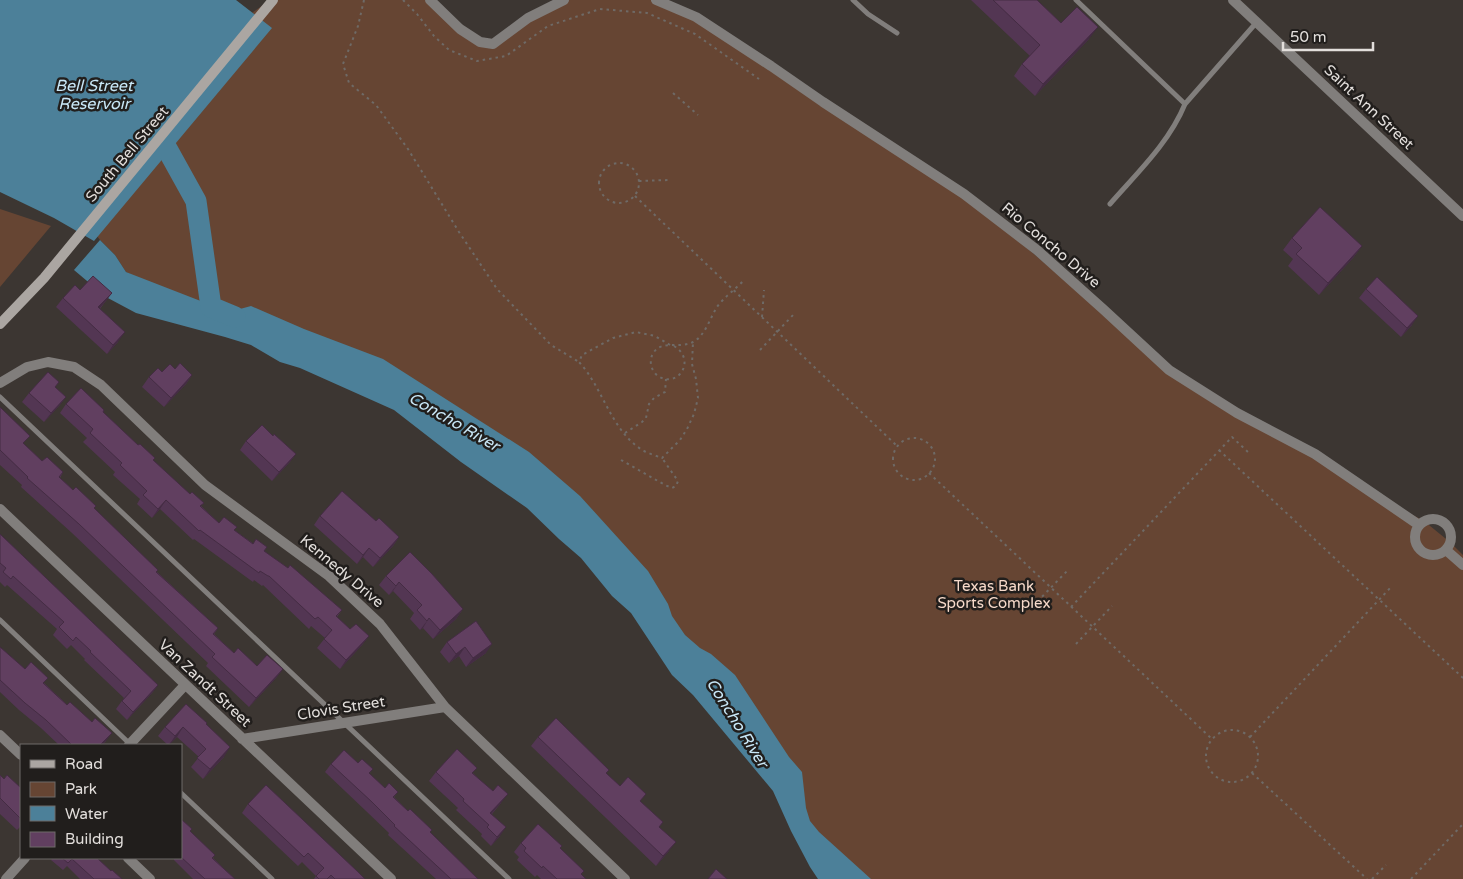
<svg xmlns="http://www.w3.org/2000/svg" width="1463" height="879" viewBox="0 0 1463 879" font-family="'Varela Round',sans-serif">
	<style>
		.green { fill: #664533 }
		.water { fill: #4c8099 }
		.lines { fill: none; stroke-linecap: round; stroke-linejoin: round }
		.river { stroke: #4c8099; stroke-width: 21 }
		.path { stroke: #6f6a66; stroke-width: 2; stroke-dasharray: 2.5 4; stroke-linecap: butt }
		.service { stroke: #817e7c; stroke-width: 5 }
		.minor { stroke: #817e7c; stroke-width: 10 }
		.secondary { stroke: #aba6a2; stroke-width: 10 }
		.wall { fill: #533653 }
		.shaded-wall { fill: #442c43 }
		.building { fill: #613f60; stroke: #442c43 }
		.labels { text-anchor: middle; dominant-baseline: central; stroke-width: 5; stroke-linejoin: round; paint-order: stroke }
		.street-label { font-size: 15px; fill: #e3dfdc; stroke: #211e1c }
		.park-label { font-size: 15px; fill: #f7daca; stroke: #211e1c }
		.water-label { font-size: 16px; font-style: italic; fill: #c8e7f7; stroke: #211e1c }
	</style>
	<rect width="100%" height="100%" fill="#3c3632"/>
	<path class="green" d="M270 0H430L460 29 493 44 564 0H656L696 17 964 194 1169 370 1368 491 1424 521 1451 543 1463 555V879H837L571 499 126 272 115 255 100 240 78 211 238 23Z
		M0 209 51 226 0 287Z"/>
	<path class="water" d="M0 0H236L272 28 94 241 54 218 0 192Z
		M100 240 115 255 126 272 229 312 251 306 304 329 383 359 529 452 580 496 648 571 668 604 672 616 685 635 700 648 711 654 735 675 789 757 802 772 806 808 810 821 819 832 871 879H818L810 867 791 831 773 791 693 695 672 675 631 613 612 596 581 558 559 539 527 508 461 462 394 410 300 368 280 362 251 345 225 337 136 313 106 297 74 270Z"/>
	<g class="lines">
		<path class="river" d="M155 127 196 201 211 307 235 317"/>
		<path class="path" d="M364 0 358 26 343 64 349 83 376 105 408 149 459 232 497 289 551 345 579 362
			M403 0 417 14 434 36 449 50 477 61 506 56 548 26 600 9 647 13 695 34 759 79
			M673 93 698 115
			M599 183a20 20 0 1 1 40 0a20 20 0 1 1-40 0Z
			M639 181 669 180
			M635 196 897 446
			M762 317 764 290
			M670 345 655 336 636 332 613 338 582 355 579 362C604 389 611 432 644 451 650 454 657 456 662 458L680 440 687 429 694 414 698 398 696 379 692 364 693 342
			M674 346C697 360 678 389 658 376 651 371 648 360 654 352 662 340 680 349 693 342 705 336 710 318 717 307 724 297 736 289 744 280
			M760 350 794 314
			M625 433 642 422 646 418 649 404 654 398 665 392 666 379
			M893 459a21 21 0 1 1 42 0a21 21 0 1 1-42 0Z
			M1219 450 1463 678
			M621 460 665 485 672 488 676 486 678 481 662 458
			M929 473 1212 739
			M1033 606 1069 569
			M1071 607 1232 437 1249 453
			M1076 644 1112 606
			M1206 756a26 26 0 1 1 52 0a26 26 0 1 1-52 0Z
			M1250 737 1392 586
			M1252 773 1367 879
			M1372 879 1386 865
			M1411 879 1463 824"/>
		<path class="service" d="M853 0 868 14 897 33
			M1076 0 1185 104
			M1110 204C1137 173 1169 143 1185 104L1256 23
			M0 397 509 879
			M0 620 130 744
			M181 793 272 879"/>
		<path class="minor" d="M430 0 460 29 480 42 493 44 528 18 564 0
			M656 0 696 17 771 66 823 102 964 194 1037 250 1103 309 1169 370 1237 413 1315 454 1419 525
			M1233 0 1463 216
			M0 383 27 367 48 362 74 367 101 385 205 485 329 576 380 624 445 707 625 879
			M0 509 391 879
			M1415 537a18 18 0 1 1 36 0a18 18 0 1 1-36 0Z
			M1446 550 1463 565
			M0 735 21 755
			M242 739 445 707
			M129 745 185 685
			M128 858 150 879
			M6 879 25 858"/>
		<path class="secondary" d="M0 324 44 278 273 0"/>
	</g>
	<path class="wall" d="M971 0H1037L1061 23 1089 39 1035 96 1014 76 1022 64 1030 56Z
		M1292 238 1362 246 1353 258 1319 295 1288 266 1293 259 1283 250Z
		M1366 289 1412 325 1401 337 1359 298Z
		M80 290 112 293 105 302 100 309 118 342 107 354 56 307 63 298Z
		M162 372 192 375 186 384 164 407 142 387 149 377Z
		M55 387 66 397 59 406 44 422 22 402 29 393Z
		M66 404 103 412 219 523 234 530 264 551 342 610 337 617 350 629 369 636 362 645 340 669 317 648 325 638 311 626 309 629 263 585 262 586 254 580 253 582 194 539 193 540 160 509 152 518 137 504 140 499 113 475 115 472 83 442 87 438 60 413Z
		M0 407 24 444 42 461 63 472 60 478 94 508 157 572 218 628 214 634 234 653 257 666 283 669 276 678 249 707 206 666 208 663 72 533 21 487 22 485 0 465Z
		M246 441 296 454 289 463 272 481 240 450Z
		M320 516 376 521 399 537 393 546 373 567 363 557 357 564 314 525Z
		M0 534 158 685 152 693 127 720 116 709 124 698 84 660 85 659 71 645 67 649 53 635 57 629 7 585 5 587 0 582Z
		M386 576 463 609 456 619 433 639 423 628 420 630 410 619 414 613 393 591 389 595 379 585Z
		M447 642 486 653 466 667 459 656 449 663 440 652Z
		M0 647 25 669 44 683 106 741 102 745H59L41 728 19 710 0 692Z
		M206 724 224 757 203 779 191 767 199 757 177 737 168 745 158 736 165 727Z
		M538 737 609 770 606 774 620 786 641 802 660 827 669 851 656 866 531 746Z
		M358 763 373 769 369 774 385 788 398 792 394 797 408 811 432 830 430 832 478 879H436L388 835 389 833 366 811 325 772 331 764Z
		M436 772 473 773 501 803 492 814 500 836 491 846 481 836 482 834 456 810 458 808 429 781Z
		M0 775 4 779 21 788V826L17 830 0 814Z
		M248 804 365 879H314L316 876 302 862 298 866 242 813Z
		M181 819 192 829 190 832 215 855 213 858 235 879H193L174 860V859L173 858H181Z
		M521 843 562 846 560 849 584 871 581 875 586 879H541L537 875 535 877 517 860 519 857 514 852Z
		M53 858H97L111 871 122 879H80L67 866 63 870 51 860Z"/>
	<path class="shaded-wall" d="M1098 27 1089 39 1035 96 1043 84Z
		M1362 246 1353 258 1319 295 1328 283Z
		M112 293 105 302 92 317 98 307Z
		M1418 316 1412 325 1401 337 1407 328Z
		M125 332 118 342 107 354 113 345Z
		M192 375 186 384 164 407 171 398Z
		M66 397 59 406 44 422 51 413Z
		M296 454 289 463 272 481 279 472Z
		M166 500 160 509 152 518 158 509Z
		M399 537 393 546 373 567 380 558Z
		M369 548 363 557 357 564 363 555Z
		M399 582 393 591 389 595 396 586Z
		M463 609 456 619 433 639 440 630Z
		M429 618 423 628 420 630 427 621Z
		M369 636 362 645 340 669 346 660Z
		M492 644 486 653 466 667 473 658Z
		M465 647 459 656 449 663 456 654Z
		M283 669 276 678 249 707 256 698Z
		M158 685 152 693 127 720 133 712Z
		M183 727 177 737 169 745 175 736Z
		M112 733 106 741 102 745H100Z
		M230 747 224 757 203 779 210 769Z
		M508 794 501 803 484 822 490 813Z
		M506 827 500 836 491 846 497 837Z
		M676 842 669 851 656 866 663 856Z"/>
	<path class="building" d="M993 0H1037L1061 23 1077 7 1098 27 1043 84 1022 64 1040 45Z
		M1320 207 1362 246 1328 283 1296 254 1302 248 1292 238Z
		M93 276 112 293 98 307 125 332 113 345 63 298 75 285 80 290Z
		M1377 277 1418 316 1407 328 1366 289Z
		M180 363 192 375 171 398 149 377 158 368 162 372 170 364 175 369Z
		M48 372 59 382 55 387 66 397 51 413 29 393Z
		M81 388 104 410 103 412 138 445 140 444 155 458 153 460 190 494 192 492 204 503 200 506 219 523 224 517 237 527 234 530 253 544 256 539 267 547 264 551 288 568 290 565 342 610 336 616 350 629 356 624 369 636 346 660 324 639 332 630 318 617 315 619 269 576H268L260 571 259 573 200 530 199 531 166 500 158 509 143 495 147 491 120 465 122 463 90 433 93 429 66 404Z
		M0 407 30 436 23 443 42 461 47 457 63 472 59 477 73 490 76 487 96 506 94 508 158 570 156 572 218 628 213 634 234 653 238 648 257 666 267 655 283 669 256 698 212 657 215 654 79 524 27 478 28 477 0 450Z
		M262 425 273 436 274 434 296 454 279 472 246 441Z
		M342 491 376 521 379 518 399 537 380 558 369 548 363 555 320 516Z
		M0 534 158 685 133 712 122 701 131 691 90 652 91 651 76 637 73 641 59 627 64 622 13 576 11 579 3 572 6 568 0 563Z
		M410 552 432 574 463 609 440 630 429 618 427 621 417 610 422 605 399 582 396 586 386 576Z
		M476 621 492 644 473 658 465 647 456 654 447 642Z
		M0 647 25 669 31 662 48 678 43 683 67 705 70 702 92 722 95 718 112 733 100 745H72L46 720 25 703 0 680Z
		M186 704 207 723 206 724 230 747 210 769 197 758 206 749 183 727 175 736 165 727Z
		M556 718 609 770 606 773 620 786 628 777 646 794 640 801 663 822 659 827 676 842 663 856 538 737Z
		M457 749 477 768 472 773 493 791 498 785 508 794 490 813 506 827 497 837 487 827 489 825 463 801 464 799 436 772Z
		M344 750 358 763 362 759 373 769 369 773 385 788 389 783 398 792 393 797 408 811 410 809 432 830 430 832 478 879H451L394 826 395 825 372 802 331 764Z
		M0 775 4 779 7 775 21 788V819L0 798Z
		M266 785 357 871 365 879H335L331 875 327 879H319L316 876 324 868 308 853 304 857 248 804Z
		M181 819 192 829 190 831 215 855 212 858 235 879H205L181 857Z
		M538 824 562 846 560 848 584 871 581 874 586 879H557L543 866 542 868 524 851 526 848 521 843Z
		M62 858H97L111 871 112 870 122 879H94L72 859 68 863Z
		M716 869 727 879H708Z"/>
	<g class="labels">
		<g class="street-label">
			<text transform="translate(1369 107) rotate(43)">Saint Ann Street</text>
			<text transform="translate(127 154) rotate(-50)">South Bell Street</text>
			<text transform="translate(1051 245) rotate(40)">Rio Concho Drive</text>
			<text transform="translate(342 571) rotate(40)">Kennedy Drive</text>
			<text transform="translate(205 683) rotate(43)">Van Zandt Street</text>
			<text transform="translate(341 708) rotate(-9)">Clovis Street</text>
		</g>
		<g class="park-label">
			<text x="994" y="586">Texas Bank<tspan x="994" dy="17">Sports Complex</tspan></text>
		</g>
		<g class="water-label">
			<text x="94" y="86">Bell Street<tspan x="94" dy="18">Reservoir</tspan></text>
			<text transform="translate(454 422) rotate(30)">Concho River</text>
			<text transform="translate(737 723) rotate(58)">Concho River</text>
		</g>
	</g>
	<rect x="20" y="744" width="162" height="115" fill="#211e1c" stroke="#6f6b69"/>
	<rect x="30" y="760" width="25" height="8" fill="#aba6a2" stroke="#6f6b69"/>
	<text x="65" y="769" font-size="15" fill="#e3dfdc">Road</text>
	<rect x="30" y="782" width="25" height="15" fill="#664533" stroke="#6f6b69"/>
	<text x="65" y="794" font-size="15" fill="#e3dfdc">Park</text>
	<rect x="30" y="806" width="25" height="15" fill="#4c8099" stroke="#6f6b69"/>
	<text x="65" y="819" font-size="15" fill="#e3dfdc">Water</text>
	<rect x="30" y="832" width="25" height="15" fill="#613f60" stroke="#6f6b69"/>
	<text x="65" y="844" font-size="15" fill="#e3dfdc">Building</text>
	<path d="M1283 42v8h90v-8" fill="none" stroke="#e3dfdc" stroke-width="2.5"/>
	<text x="1290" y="42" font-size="15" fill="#e3dfdc" stroke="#211e1c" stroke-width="4" paint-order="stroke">50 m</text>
</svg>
